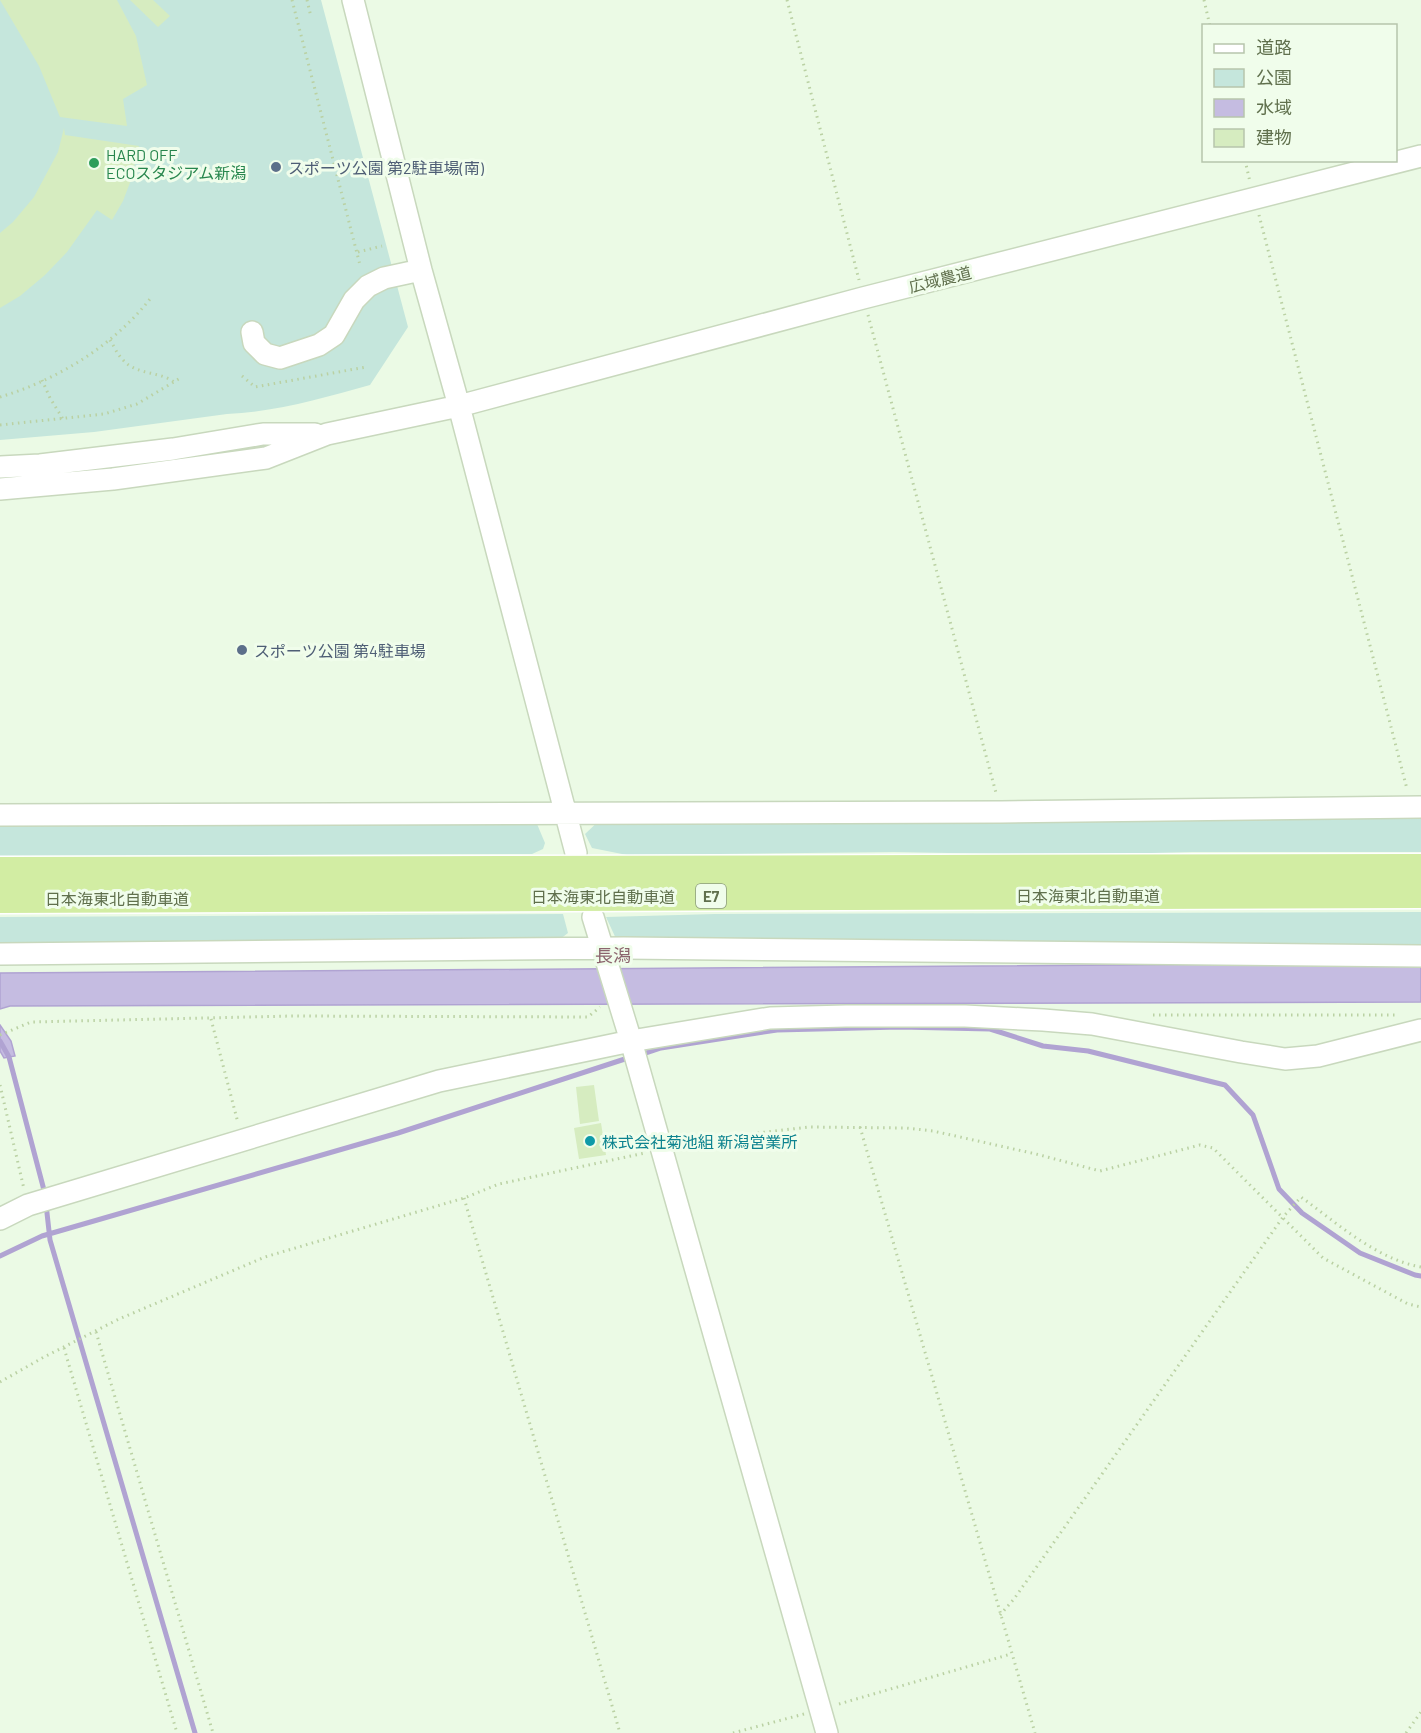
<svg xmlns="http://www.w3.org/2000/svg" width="1421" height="1733" viewBox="0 0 1421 1733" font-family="Barlow,'Noto Sans JP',sans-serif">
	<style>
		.green { fill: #c5e6dc }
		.water { fill: #c5bce1; stroke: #b0a3d2; stroke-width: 1.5 }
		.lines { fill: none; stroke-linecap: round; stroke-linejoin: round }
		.stream { stroke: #b0a3d2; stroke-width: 5 }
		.building { fill: #d6ecc0 }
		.minor-casing { stroke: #c8d8bd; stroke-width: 24 }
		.highway-casing { stroke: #fff; stroke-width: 33 }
		.path { stroke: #bad1a3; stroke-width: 3; stroke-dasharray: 1.5 4.5; stroke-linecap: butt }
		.minor { stroke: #fff; stroke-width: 21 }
		.highway { stroke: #d2eda3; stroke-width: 30 }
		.leisure-dot { fill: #2e9e5b; stroke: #f0fdeb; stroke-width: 2 }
		.service-dot { fill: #5c6f8a; stroke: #f0fdeb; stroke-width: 2 }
		.culture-dot { fill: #0f9aa8; stroke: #f0fdeb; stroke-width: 2 }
		.labels { text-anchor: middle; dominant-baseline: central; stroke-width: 6; stroke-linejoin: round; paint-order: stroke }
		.shield { fill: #f0fdeb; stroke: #8b9a7c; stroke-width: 1.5 }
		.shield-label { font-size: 15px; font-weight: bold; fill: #60704d }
		.leisure-label { font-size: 16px; fill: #27864d; stroke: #f0fdeb; text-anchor: start }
		.service-label { font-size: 16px; fill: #4e5e75; stroke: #f0fdeb; text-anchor: start }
		.street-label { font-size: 16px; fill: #60704d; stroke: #f0fdeb }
		.culture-label { font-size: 16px; fill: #0d838f; stroke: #f0fdeb; text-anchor: start }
		.neighbourhood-label { font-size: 18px; fill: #8c656e; stroke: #f0fdeb }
	</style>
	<rect width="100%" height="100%" fill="#ebfae5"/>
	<path class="green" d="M0 0H321L408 327 370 385C323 398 276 412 227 414L94 432 0 440Z
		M1421 812V852H1192L1069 855 894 852 627 855 592 848 585 834 603 817Z
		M0 813 537 824 545 843 543 849 532 854 0 856Z
		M1421 912V944L618 943 606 917 715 914Z
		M563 914 568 933 551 946 0 949V917Z"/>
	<path class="water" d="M1264 964 1421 966V1002L10 1006 0 1009V973Z
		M0 1025 11 1041 15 1056 4 1058 0 1051Z"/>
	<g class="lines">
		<path class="stream" d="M0 1041 9 1057 45 1194
			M640 1055 661 1048 777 1030 900 1027 990 1029 1043 1046 1088 1051 1225 1085 1253 1115 1279 1189 1302 1213 1360 1253 1415 1275 1421 1276
			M46 1204 50 1240 195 1733
			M0 1256 42 1236 398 1133 631 1057"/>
	</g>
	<path class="building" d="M0 0H117L136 36 147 85 123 99 127 126 60 117 39 66Z
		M130 0H153L170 16 158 27Z
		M64 128 65 135 139 146 131 180 123 201 112 220 97 210 67 252 45 275 20 296 0 308V233L13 222 34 197 58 152Z
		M594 1085 599 1121 580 1124 576 1087Z
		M601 1123 606 1155 579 1159 574 1128Z"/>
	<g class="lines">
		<g class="minor-casing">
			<path id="minor" d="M353 0 421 270 459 406 576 853
				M252 332 254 343 265 354 280 358 319 345 334 335 354 300 368 286 384 278 421 270
				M0 467 40 465 173 449 263 434H315
				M0 489 113 479 266 458 327 434 459 406 863 298 1421 156
				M0 815 1001 812 1421 807
				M593 917 631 1041 827 1733
				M0 954 624 948 1421 956
				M0 1219 28 1205 439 1081 631 1041 770 1018 846 1016H965L1043 1020 1092 1024 1241 1052 1285 1059 1318 1056 1421 1030"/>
		</g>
		<g class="highway-casing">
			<path id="highway" d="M0 872 1421 869
				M0 898 1421 893"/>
		</g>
		<path class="path" d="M292 0 360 265
			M307 0 311 17
			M787 0 859 280
			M1204 0 1210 26
			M1245 160 1250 182
			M1259 215 1407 789
			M358 252 382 246
			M868 315 996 793
			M110 340C114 346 117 354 123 360 136 375 159 371 174 382
			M242 376 255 387 366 367
			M42 380 50 398 63 419
			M0 397C57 380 113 346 150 299
			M0 425 104 414 137 404 182 377
			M1153 1015H1398
			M211 1019 238 1123
			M0 1035 31 1022 292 1016 588 1017 600 1007
			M0 1085 24 1189
			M860 1127 1035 1733
			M680 1142 809 1127 906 1128 933 1131 969 1139 1036 1154 1100 1171 1200 1145 1213 1148 1323 1258 1408 1304 1421 1307
			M464 1198 620 1733
			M96 1332 213 1733
			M64 1348 177 1733
			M0 1382 44 1357 119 1319 265 1257 464 1198 499 1184 645 1153
			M1000 1615 1014 1599 1283 1217 1301 1197C1337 1223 1376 1259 1421 1267
			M839 1704 1011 1654
			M733 1733 804 1714
			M1406 1733 1421 1712"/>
		<use href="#minor" class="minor"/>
		<use href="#highway" class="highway"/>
	</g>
	<circle class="leisure-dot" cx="94" cy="163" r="6"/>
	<g class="service-dot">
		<circle cx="276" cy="167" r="6"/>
		<circle cx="242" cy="650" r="6"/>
	</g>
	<circle class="culture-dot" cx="590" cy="1141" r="6"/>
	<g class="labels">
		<rect class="shield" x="696" y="884" width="30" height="24" rx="4.5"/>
		<g class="shield-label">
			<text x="711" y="896">E7</text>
		</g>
		<g class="leisure-label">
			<text x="106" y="154">HARD OFF<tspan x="106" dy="18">ECOスタジアム新潟</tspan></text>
		</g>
		<g class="service-label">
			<text x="288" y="167">スポーツ公園 第2駐車場(南)</text>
			<text x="254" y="650">スポーツ公園 第4駐車場</text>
		</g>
		<g class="street-label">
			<text transform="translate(940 279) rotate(-14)">広域農道</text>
			<text x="1088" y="895">日本海東北自動車道</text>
			<text x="603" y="896">日本海東北自動車道</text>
			<text x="117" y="898">日本海東北自動車道</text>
		</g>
		<g class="culture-label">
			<text x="602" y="1141">株式会社菊池組 新潟営業所</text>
		</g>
		<g class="neighbourhood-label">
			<text x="613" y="955">長潟</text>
		</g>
	</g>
	<rect x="1202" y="24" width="195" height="138" fill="#f0fdeb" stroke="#b6c5ac" stroke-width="1.5"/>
	<rect x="1214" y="44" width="30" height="9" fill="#ffffff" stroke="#b6c5ac" stroke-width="1.5"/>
	<text x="1256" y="54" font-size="18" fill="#60704d">道路</text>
	<rect x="1214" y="69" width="30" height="18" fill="#c5e6dc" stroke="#b6c5ac" stroke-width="1.5"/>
	<text x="1256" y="84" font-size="18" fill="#60704d">公園</text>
	<rect x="1214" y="99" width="30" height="18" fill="#c5bce1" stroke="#b6c5ac" stroke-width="1.5"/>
	<text x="1256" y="114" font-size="18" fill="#60704d">水域</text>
	<rect x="1214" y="129" width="30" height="18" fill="#d6ecc0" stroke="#b6c5ac" stroke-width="1.5"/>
	<text x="1256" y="144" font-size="18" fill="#60704d">建物</text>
</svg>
